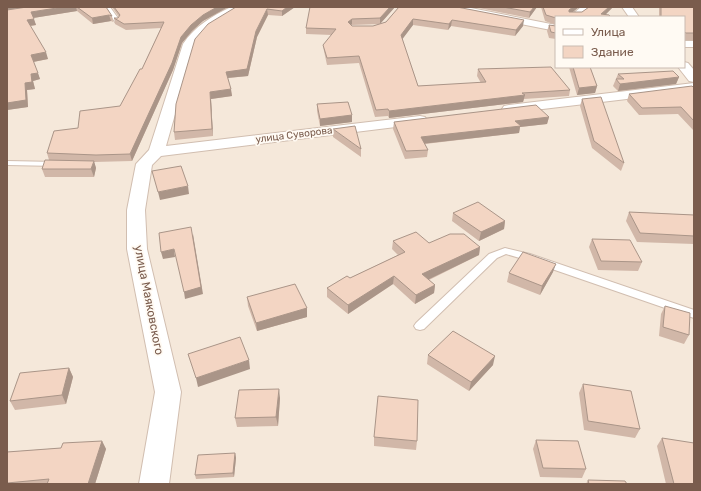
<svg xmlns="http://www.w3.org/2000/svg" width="701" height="491" viewBox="0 0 701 491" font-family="Rubik,sans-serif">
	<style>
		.residential { fill: #f5e8da; fill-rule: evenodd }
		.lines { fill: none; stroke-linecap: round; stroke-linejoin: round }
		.service-casing { stroke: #d1beb0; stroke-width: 2 }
		.minor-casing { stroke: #d1beb0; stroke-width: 2 }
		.service { fill: #fff; fill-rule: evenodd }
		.minor { fill: #fff; fill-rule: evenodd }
		.wall { fill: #d1b7a8 }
		.shaded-wall { fill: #aa9588 }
		.building { fill: #f3d5c3; stroke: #aa9588 }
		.labels { text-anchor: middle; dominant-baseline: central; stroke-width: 3.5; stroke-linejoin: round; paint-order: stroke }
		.far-street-label { font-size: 10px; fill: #7a5c4d; stroke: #fffaf3 }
		.street-label { font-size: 12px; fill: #7a5c4d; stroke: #fffaf3 }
	</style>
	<rect width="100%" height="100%" fill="#fdf6ec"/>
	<path class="residential" d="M7 7H694V484H7ZM556 17H684V67H556Z"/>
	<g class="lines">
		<g class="service-casing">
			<path id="service" d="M105 7H110L120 21 119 22H115Z
				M7 161 57 162 61 164 57 166 7 165Z
				M505 248 530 254 694 310V318L523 259 506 254 497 258 424 329 420 330 416 329 414 326 416 323 489 254Z"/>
		</g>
		<g class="minor-casing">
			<path id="minor" d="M231 7H244L208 29 195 44 166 146 420 116 425 117 427 120 425 123 420 124 161 156 152 165 145 210 147 249 181 392 169 484H139L155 392 127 249V210L136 164 149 150 183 44C195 26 212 16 231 7Z
				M446 7H466L556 25V31L451 10Z
				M581 7H592L580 17H569Z
				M622 7H632L639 17H629Z
				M684 41H694V47H684Z
				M684 62 688 63 694 70V82L689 81 678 67H684Z
				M694 83V91L509 113 504 112 502 109 504 106 509 105Z"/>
		</g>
		<use href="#service" class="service"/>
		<use href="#minor" class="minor"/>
	</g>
	<path class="wall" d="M7 7H106L112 16 113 22 111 21 93 24 77 11 33 18 36 25 30 26 48 59 33 62 40 79 33 81 35 89 27 90 28 107 7 110V10L23 8 7 10Z
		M112 7H228L203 21 192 31 182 43 173 70 132 161 94 162 96 168 94 177H45L42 169 49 160 47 153 78 128 120 106 142 69 161 28 126 30 115 24 114 18H118L119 17Z
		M236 7H295L282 16 268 15 257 37 248 76 228 78 232 96 211 99 213 136 175 140 174 132Z
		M395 7 380 24 351 25 352 26H373L386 22 399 7 523 26 515 36 451 26 448 30 413 25 402 39 418 86 481 83 477 76 478 69 570 90 569 96 524 99 523 102 389 118 388 116 375 117 359 63 327 65 324 51 323 45 332 35 306 34V28Z
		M474 7H537L529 18Z
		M541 7H579L572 12H582L589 7H613L605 15 556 17V25L545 21Z
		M659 7H694V40H684V17H659Z
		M549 25 556 26V39L549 38 547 31Z
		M569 67H590L597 86 595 93 577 95Z
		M618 74 679 77 676 84 618 91 613 86Z
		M694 88V131L678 114 639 115 627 101 629 94Z
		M582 99 624 163 621 171 592 148 580 106Z
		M317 104 352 115V122L320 126 317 111Z
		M549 117 547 124 520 127 519 133 425 144 428 150 427 157 405 159 393 129 394 122Z
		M333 129 361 149V157L333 137Z
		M629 212 694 215V244L637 242 626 221Z
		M453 213 505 221 504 229 479 241 452 221Z
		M592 239 642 262 638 271 598 270 589 247Z
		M393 241 429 243 480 247 479 255 429 280 435 285 434 293 415 304 393 284 348 314 327 297V288L350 278 398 255 392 249Z
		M553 272 540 295 507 282 509 273Z
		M247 297 307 308V317L257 331 248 306Z
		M665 306 689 335 684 344 659 336 661 314Z
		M428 355 493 365 469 391 427 364Z
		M69 368 73 377 66 404 15 410 10 401Z
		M583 384 640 429 635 438 584 430 579 393Z
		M280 398 278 426 237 427 235 418Z
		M374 437 417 441 416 450 374 446Z
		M662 438 694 484H666L657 446Z
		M536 440 586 469 582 478 540 477 533 449Z
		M102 441 106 449 95 484H7V452L61 448Z
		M235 453 236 458 234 477 196 479 195 475Z
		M588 480 627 484H586Z"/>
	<path class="shaded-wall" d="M7 7H28L7 10Z
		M63 7H76L77 11 33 18 31 12Z
		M217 7H228L203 21 192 31 182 43 173 70 132 161 130 154 181 37 191 25 203 15Z
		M287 7H295L282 16V11Z
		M390 7H395L380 24V18Z
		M534 7H537L529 18 530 12Z
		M573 7H579L568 16 569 10Z
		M609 7H613L603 17 601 14Z
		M267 9 268 15 257 37 248 76 227 78 226 72 256 31Z
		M109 15 111 21 93 24 92 18Z
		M34 19 36 25 29 26 27 20Z
		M352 19V24L348 28V22Z
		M413 19V25L401 41V35Z
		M452 20 451 26 448 30 449 24Z
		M524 20 523 26 515 36 516 30Z
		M46 52 48 59 33 62 31 55Z
		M38 73 40 79 33 81 35 89 27 90 28 107 7 110V103L25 83 31 74Z
		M679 77 676 84 618 91 620 84Z
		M597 86 595 93 577 95 579 88Z
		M231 89 232 96 211 99 213 136 212 129 210 92Z
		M525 95 523 102 389 118V111Z
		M352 115V122L320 126V119Z
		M549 117 547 124 520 127 519 133 421 144V137L515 121Z
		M94 161 96 168 94 177 91 169Z
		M188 186 189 194 160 200 158 192Z
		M505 221 504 229 479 241 481 232Z
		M193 234 203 294 185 299 184 292Z
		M480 247 479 255 421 283 422 274Z
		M174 249 175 257 163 259 161 252Z
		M556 264 553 272 540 295 542 286Z
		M394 276 393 284 348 314V305Z
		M435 285 434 293 415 304 416 295Z
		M307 308V317L257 331 256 323Z
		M495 356 493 365 469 391 471 382Z
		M249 360 250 369 198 387 196 378Z
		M69 368 73 377 66 404 62 395Z
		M279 389 280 398 278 426 276 417Z
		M102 441 106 449 95 484H88Z
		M235 453 236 458 234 477 233 473Z"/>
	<path class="building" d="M27 7H63L31 12 34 19 27 20 46 52 31 55 38 73 31 74 32 82 25 83 26 100 7 103V10Z
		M77 7H106L112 16 109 15 92 18Z
		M114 7H217L203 15 191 25 181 37 172 63 130 154 96 155 47 153 54 131 78 128 80 111 120 106 140 69H142L164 22 124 24 114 18H118L120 15Z
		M236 7H287L282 11 267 9 256 31 247 69 226 72 231 89 210 92 212 129 174 132 176 104 195 39 208 24Z
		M310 7H390L380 18 352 19 348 22 352 26H373L386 22 399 7H457L524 20 516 30 452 20 449 24 413 19 401 35 418 86 486 82 478 69 551 67 570 90 522 93 525 95 389 111 388 109 376 110 359 56 327 58 323 45 336 29 306 28Z
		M503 7H534L530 12Z
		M543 7H573L569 10V12H582L589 7H609L601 14 609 15 611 17H556V18L546 15Z
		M661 7H694V33H686L684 32V17H661Z
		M549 25 556 26V33L551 32Z
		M573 67H590L597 86 579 88Z
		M673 71 679 77 620 84 616 79H624L618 74Z
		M692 86 694 88V121L681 107 642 108 629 94Z
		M601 97 624 163 594 141 582 99Z
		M348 102 352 115 320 119 317 104Z
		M536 105 549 117 515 121 521 126 421 137 428 150 406 151 394 122Z
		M355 126 361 149 333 129Z
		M45 160 94 161 91 169H42Z
		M181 166 188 186 158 192 152 171Z
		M478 202 505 221 481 232 453 213Z
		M629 212 694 215V236L640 233Z
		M191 227 201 287 184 292 174 249 161 252 159 233Z
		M416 232 429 243 450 234H464L480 247 422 274 435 285 416 295 394 276 348 305 327 288 347 276 350 278 405 252 393 241Z
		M592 239 630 240 642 262 601 261Z
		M523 252 556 264 542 286 509 273Z
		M295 284 307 308 256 323 247 297Z
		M665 306 690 313 689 335 663 327Z
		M453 331 495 356 471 382 428 355Z
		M240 337 249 360 196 378 188 354Z
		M69 368 62 395 10 401 20 373Z
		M583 384 631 391 640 429 588 421Z
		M279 389 276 417 235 418 239 390Z
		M378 396 418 400 417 441 374 437Z
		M662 438 694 443V484H674Z
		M536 440 578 441 586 469 543 468Z
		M102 441 88 484H47L49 479 7 483V452L61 448 63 443Z
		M235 453 233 473 195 475 198 455Z
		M588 480 625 481 627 484H589Z"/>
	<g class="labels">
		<g class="far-street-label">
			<text transform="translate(294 135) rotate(-7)">улица Суворова</text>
		</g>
		<g class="street-label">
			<text transform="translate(149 300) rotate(79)">улица Маяковского</text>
		</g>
	</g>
	<rect width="701" height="491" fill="none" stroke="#7a5c4d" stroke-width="16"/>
	<rect x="555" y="16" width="130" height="52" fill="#fffaf3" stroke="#cabbb1"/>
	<rect x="563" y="29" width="20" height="6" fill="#ffffff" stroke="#cabbb1"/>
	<text x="591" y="36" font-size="12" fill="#7a5c4d">Улица</text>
	<rect x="563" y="46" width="20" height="12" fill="#f3d5c3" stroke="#cabbb1"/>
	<text x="591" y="56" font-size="12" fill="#7a5c4d">Здание</text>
</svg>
